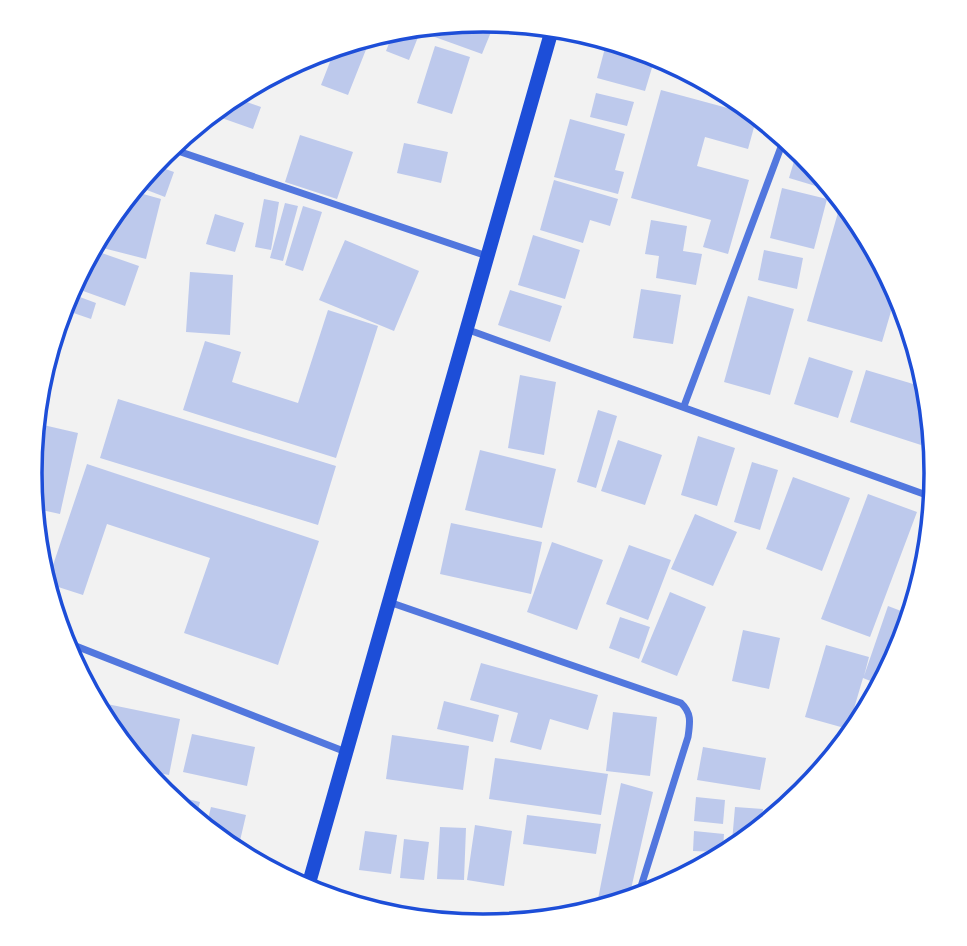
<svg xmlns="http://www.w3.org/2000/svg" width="967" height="946" viewBox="0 0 967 946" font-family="Arial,sans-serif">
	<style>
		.building { fill: #bdc9ec }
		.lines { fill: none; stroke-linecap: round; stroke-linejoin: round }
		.minor { stroke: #5277de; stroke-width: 7 }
		.secondary { stroke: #1d4ed8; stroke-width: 14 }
		.rim { fill: none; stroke: #1d4ed8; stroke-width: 3.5 }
	</style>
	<rect width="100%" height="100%" fill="#f2f2f2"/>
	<path class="building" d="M466 23 491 32 482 54 421 32Z
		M420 32 409 60 386 51 391 38Z
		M369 42 348 95 321 85 335 49Z
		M435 46 470 57 452 114 417 103Z
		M605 48 654 61 645 91 597 78Z
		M296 63 289 80 278 75Z
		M661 90 746 113 756 120 748 149 705 137 697 166 749 180 728 254 703 247 711 220 631 198Z
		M596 93 634 102 627 126 590 117Z
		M241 100 261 107 253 129 216 116Z
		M570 119 625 134 615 170 624 172 618 194 554 177Z
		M300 135 353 152 337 199 285 182Z
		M404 143 448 152 441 183 397 173Z
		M798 148 805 152 829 190 789 178Z
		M154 165 174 172 165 197 139 187Z
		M554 180 618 199 610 226 590 220 583 243 540 230Z
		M782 188 827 199 814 249 770 238Z
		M136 192 161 199 146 259 99 247Z
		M264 199 279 202 271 250 255 247Z
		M285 203 298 206 283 261 270 258Z
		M303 206 322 212 303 271 285 265Z
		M839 209 897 291 882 342 807 321Z
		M215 214 244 223 235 252 206 244Z
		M651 220 687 226 683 251 702 254 696 285 656 278 659 256 645 254Z
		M533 235 580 250 565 299 518 285Z
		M345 240 419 271 394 331 319 300Z
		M764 250 803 258 797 289 758 280Z
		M96 251 139 266 125 306 72 287Z
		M190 272 233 275 230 335 186 332Z
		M641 289 681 295 673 344 633 338Z
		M510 290 562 306 550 342 498 325Z
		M69 293 96 303 91 319 62 309Z
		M748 296 794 309 770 395 724 382Z
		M328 310 378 326 336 458 183 410 205 341 241 352 232 382 298 403Z
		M809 357 853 371 838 418 794 404Z
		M866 370 920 386 928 425 921 445 850 422Z
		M520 375 556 382 544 455 508 448Z
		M118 399 336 466 318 525 100 458Z
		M598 410 617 416 596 488 577 482Z
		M39 424 78 433 60 514 37 509 30 473Z
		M698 436 735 448 717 506 681 495Z
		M618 440 662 455 645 505 601 491Z
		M480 450 556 469 542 528 465 510Z
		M752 462 778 470 760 530 734 522Z
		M87 464 319 541 278 665 184 633 210 558 107 524 83 595 52 585 50 574Z
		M793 477 850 498 822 571 766 549Z
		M868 494 917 512 870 637 821 619Z
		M695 514 737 532 713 586 671 569Z
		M451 523 542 542 531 594 440 574Z
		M552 542 603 560 577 630 527 612Z
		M629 545 671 560 648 620 606 604Z
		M670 592 706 607 677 676 641 662Z
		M888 606 909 614 903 647 878 684 863 678 848 729 805 717 826 645 869 657 864 676Z
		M620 617 650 627 639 659 609 648Z
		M743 630 780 638 769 689 732 681Z
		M481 663 598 695 588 730 550 719 541 750 510 742 518 713 470 700Z
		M444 701 499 715 493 742 437 729Z
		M107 704 180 719 169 775 147 771 106 709Z
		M613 712 657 717 650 776 606 771Z
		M192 734 255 747 247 786 183 772Z
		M392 735 469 746 463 790 386 779Z
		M703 747 766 758 760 790 697 780Z
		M495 758 608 774 601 815 489 799Z
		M621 783 653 792 629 898 597 904Z
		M162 793 200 802 196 816 162 794Z
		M696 797 725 800 723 824 694 821Z
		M211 807 246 815 239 845 207 823Z
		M735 807 763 809 762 822 732 842Z
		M527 815 601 824 596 854 523 844Z
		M475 825 512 831 504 886 467 880Z
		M440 827 466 828 464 880 437 879Z
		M365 831 397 835 391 874 359 870Z
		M694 831 724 834 723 848 717 852 693 851Z
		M404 839 429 842 424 880 400 878Z"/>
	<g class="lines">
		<path class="minor" d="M169 148 487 256
			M466 329 932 497
			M684 406 784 139
			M389 602 681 703C692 713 690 723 688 737L638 896
			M63 641 346 752"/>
		<path class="secondary" d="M307 890 551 33"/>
	</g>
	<path d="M0 0H967V946H0ZM42 473a441 441 0 1 1 882 0a441 441 0 1 1-882 0Z" fill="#fff" fill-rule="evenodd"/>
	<path class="rim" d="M42 473a441 441 0 1 1 882 0a441 441 0 1 1-882 0Z"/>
</svg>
